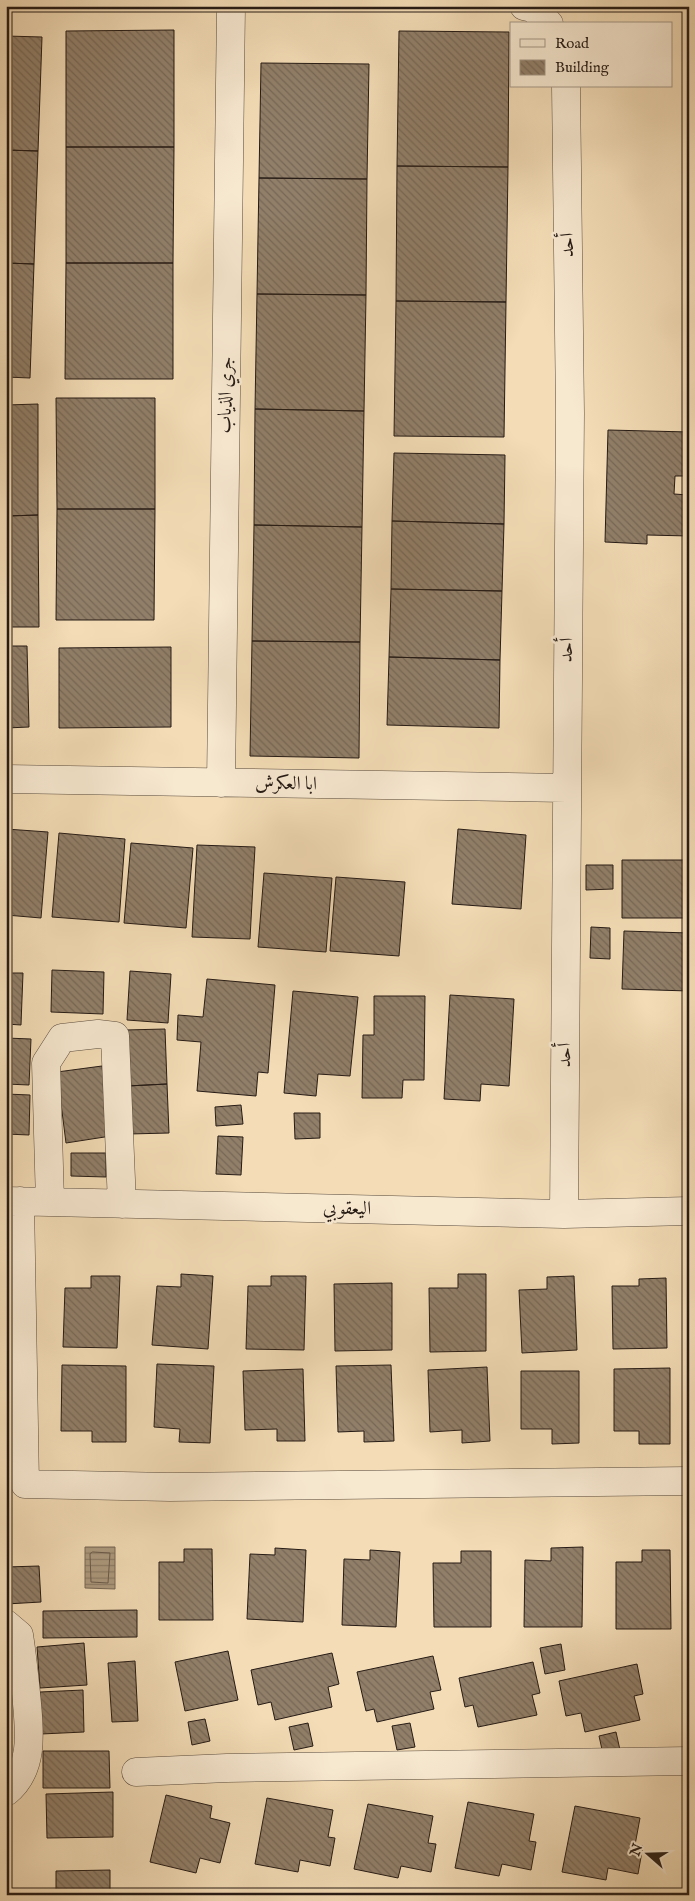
<svg xmlns="http://www.w3.org/2000/svg" width="695" height="1901" viewBox="0 0 695 1901" font-family="'IM FELL English',Amiri,serif">
	<style>
		.water { fill: url(#water-rules); stroke: #776755 }
		.lines { fill: none; stroke-linecap: round; stroke-linejoin: round }
		.shore { stroke: #6a5a4a; stroke-width: 1 }
		.building { fill: url(#building-back-hatch); stroke: #261b15 }
		.street-casing { stroke: #594b3d; stroke-width: 29 }
		.street { stroke: #f7e8d0; stroke-width: 28 }
		.labels { text-anchor: middle; dominant-baseline: central; stroke-width: 5; stroke-linejoin: round; paint-order: stroke }
		.street-label { font-size: 19px; fill: #261b15; stroke: #f7e8d0 }
	</style>
	<defs>
		<pattern id="water-rules" width="6" height="5" patternUnits="userSpaceOnUse" patternTransform="scale(1.25)"><rect width="6" height="5" fill="#ad9a7f"/><path d="M0 2.5h6" fill="none" stroke="#8d7d67"/></pattern>
		<pattern id="building-back-hatch" width="6" height="6" patternUnits="userSpaceOnUse" patternTransform="scale(1.25)"><rect width="6" height="6" fill="#917f69"/><path d="M-1 5l2 2M0 0l6 6M5-1l2 2" fill="none" stroke="#766755"/></pattern>
	</defs>
	<rect width="100%" height="100%" fill="#f3dcb6"/>
	<filter id="stains"><feTurbulence type="fractalNoise" baseFrequency=".004" numOctaves="4"/><feColorMatrix values="0 0 0 0 .2 0 0 0 0 .09 0 0 0 0 .02 0 0 0 .5 -.17"/></filter>
	<radialGradient id="worn" r=".72"><stop offset=".6" stop-color="#630" stop-opacity="0"/><stop offset="1" stop-color="#630" stop-opacity=".3"/></radialGradient>
	<path class="water" d="M85 1547H115V1589L85 1588Z"/>
	<g class="lines">
		<path class="shore" d="M93 1552 110 1553 108 1583 91 1582 90 1554Z"/>
	</g>
	<path class="building" d="M174 30V147H66V31Z
		M399 31 509 32 508 167 397 166Z
		M6 36 42 37 38 151 6 150Z
		M261 63 369 64 367 179 259 178Z
		M66 147H174L173 263H66Z
		M6 150 38 151 34 264 6 263Z
		M397 166 508 167 506 302 396 301Z
		M259 178 367 179 366 295 257 294Z
		M6 263 34 264 30 378 6 377Z
		M66 263H173V379H65Z
		M257 294 366 295 364 411 255 409Z
		M396 301 506 302 504 437 394 436Z
		M56 398H155V509H57Z
		M38 404V515L6 516V405Z
		M255 409 364 411 362 527 254 525Z
		M608 430 689 432V476H675L674 494 689 495V536L647 535V544L605 542Z
		M394 453 505 455 504 524 392 521Z
		M57 509H155L154 620H56Z
		M38 515 39 627H6V516Z
		M392 521 504 524 502 591 391 589Z
		M254 525 362 527 360 642 252 641Z
		M391 589 502 591 500 660 389 657Z
		M252 641 360 642 359 758 250 756Z
		M6 646H27L29 727 6 728Z
		M171 647V727L59 728V648Z
		M389 657 500 660 499 728 387 725Z
		M6 829 48 832 41 918 6 915Z
		M458 829 526 835 521 909 452 904Z
		M59 833 125 839 119 922 52 917Z
		M131 843 193 848 186 928 124 923Z
		M197 845 255 847 250 939 192 937Z
		M622 860H689V918H622Z
		M586 865H613V889L586 890Z
		M264 873 332 878 326 952 258 947Z
		M336 877 405 882 399 956 330 951Z
		M591 927 610 928V959L590 958Z
		M624 931 689 933V991L622 989Z
		M52 970 104 972 103 1014 51 1012Z
		M130 971 171 974 168 1023 127 1020Z
		M6 973H23L21 1025 6 1024Z
		M207 979 275 985 268 1073 258 1072 256 1096 197 1091 201 1042 177 1040 178 1015 203 1017Z
		M293 991 358 997 350 1076 318 1074 316 1096 284 1093Z
		M450 995 514 999 509 1086 481 1084 480 1101 444 1099Z
		M374 996H425L424 1080H403L402 1098H362L363 1035H374Z
		M165 1029 167 1084 127 1086 125 1030Z
		M6 1038 31 1039 29 1085 6 1084Z
		M102 1066 111 1136 66 1143 57 1072Z
		M167 1084 169 1133 129 1134 127 1086Z
		M6 1094 30 1095 29 1135 6 1134Z
		M241 1105 243 1124 216 1126 215 1107Z
		M294 1113H320V1138L295 1139Z
		M218 1136 243 1137 241 1175 216 1174Z
		M71 1153H106V1177L71 1176Z
		M181 1274 213 1276 208 1349 152 1345 157 1286 181 1287Z
		M458 1274H486V1351L430 1352 429 1288H458Z
		M91 1276H120L117 1348 63 1347 65 1288H91Z
		M271 1276H306L304 1350 246 1349 248 1286H271Z
		M574 1276 577 1350 522 1353 519 1290 547 1289V1277Z
		M666 1278 667 1348 613 1349 612 1286H639V1279Z
		M392 1283V1350L335 1351 334 1284Z
		M157 1364 214 1366 210 1443 179 1442 180 1429 154 1427Z
		M62 1365 126 1366V1442H92V1431H61Z
		M391 1365 394 1441 364 1442V1431L338 1432 336 1366Z
		M487 1367 490 1441 462 1443V1430L430 1432 428 1370Z
		M670 1368V1444H639V1431H614V1369Z
		M303 1369 305 1441H277V1429L245 1430 243 1371Z
		M521 1371H579V1443L552 1444V1429H521Z
		M583 1547 582 1627H524L525 1560 551 1561V1548Z
		M275 1548 306 1550 303 1622 247 1619 250 1554 275 1555Z
		M184 1549H212L213 1620H159V1562H184Z
		M370 1550 400 1552 396 1627 342 1625 344 1559 370 1560Z
		M642 1550H670L671 1629H616V1562H642Z
		M461 1551H491V1627H434L433 1563H461Z
		M39 1566 41 1602 6 1604V1567Z
		M137 1610V1637L43 1638V1611Z
		M84 1643 87 1685 40 1688 37 1647Z
		M561 1644 565 1670 545 1674 540 1648Z
		M228 1651 238 1700 185 1711 175 1662Z
		M332 1653 339 1684 328 1687 332 1707 275 1720 271 1702 258 1705 251 1670Z
		M433 1656 441 1690 430 1692 434 1709 377 1722 374 1709 366 1711 357 1672Z
		M135 1661 138 1721 112 1722 108 1663Z
		M533 1662 540 1693 532 1695 537 1715 478 1727 473 1705 465 1707 459 1678Z
		M637 1664 643 1694 634 1696 640 1720 585 1732 581 1713 566 1716 559 1681Z
		M83 1690 84 1732 41 1734 40 1692Z
		M205 1719 210 1741 192 1745 188 1722Z
		M308 1723 313 1746 294 1750 289 1727Z
		M410 1723 415 1747 397 1750 392 1726Z
		M616 1732 620 1750 603 1754 599 1736Z
		M43 1751H109L110 1788H43Z
		M113 1792V1837L47 1838 46 1794Z
		M166 1795 212 1806 210 1818 230 1823 220 1863 200 1858 196 1873 150 1862Z
		M267 1798 333 1810 328 1837 335 1838 330 1866 300 1860 298 1872 255 1864Z
		M468 1802 534 1814 529 1841 536 1842 531 1870 502 1864 499 1876 455 1868Z
		M368 1804 433 1816 428 1843 436 1844 431 1872 401 1866 398 1878 354 1869Z
		M575 1806 640 1818 635 1845 643 1846 638 1874 608 1868 606 1880 562 1872Z
		M6 1829H10V1874H6Z
		M110 1870V1895H56V1871Z"/>
	<g class="lines">
		<g class="street-casing">
			<path id="street" d="M524 6 533 8 549 24
				M6 779 566 788
				M221 783 231 6
				M6 1201 564 1214 689 1211
				M20 1201 25 1484 170 1487 689 1481
				M50 1202 46 1063 62 1038 98 1034 115 1036 122 1204
				M564 1214 570 413 566 86
				M6 1624 19 1635C22 1654 24 1674 26 1693 29 1727 36 1768 6 1792
				M136 1772 227 1768 689 1761"/>
		</g>
		<use href="#street" class="street"/>
	</g>
	<g class="labels">
		<g class="street-label">
			<text transform="translate(568 245) rotate(-91)">أحد</text>
			<text transform="translate(226 395) rotate(-89)">جري الذياب</text>
			<text transform="translate(567 650) rotate(-89)">أحد</text>
			<text transform="translate(286 784) rotate(1)">ابا العكرش</text>
			<text transform="translate(565 1055) rotate(-90)">أحد</text>
			<text transform="translate(347 1209) rotate(1)">اليعقوبي</text>
		</g>
	</g>
	<rect width="695" height="1901" fill="none" stroke="#f3dcb6" stroke-width="25"/>
	<rect x="8" y="8" width="680" height="1886" fill="none" stroke="#261b15" stroke-width="2.5"/>
	<rect x="12" y="12" width="670" height="1876" fill="none" stroke="#261b15"/>
	<rect x="510" y="22" width="162" height="65" fill="#f7e8d0" stroke="#a39685"/>
	<rect x="520" y="39" width="25" height="8" fill="#f7e8d0" stroke="#a39685"/>
	<text x="555" y="48" font-size="15" fill="#261b15">Road</text>
	<rect x="520" y="60" width="25" height="15" fill="url(#building-back-hatch)" stroke="#a39685"/>
	<text x="555" y="72" font-size="15" fill="#261b15">Building</text>
	<g transform="translate(648 1854) rotate(290)" stroke="#f7e8d0" stroke-width="4" paint-order="stroke">
	<path d="M0-4L9 19L0 12L-9 19Z" fill="#261b15"/>
	<text y="-8" font-size="14" font-weight="bold" text-anchor="middle" fill="#261b15">N</text>
	</g>
	<rect width="100%" height="100%" filter="url(#stains)"/>
	<rect width="100%" height="100%" fill="url(#worn)"/>
</svg>
